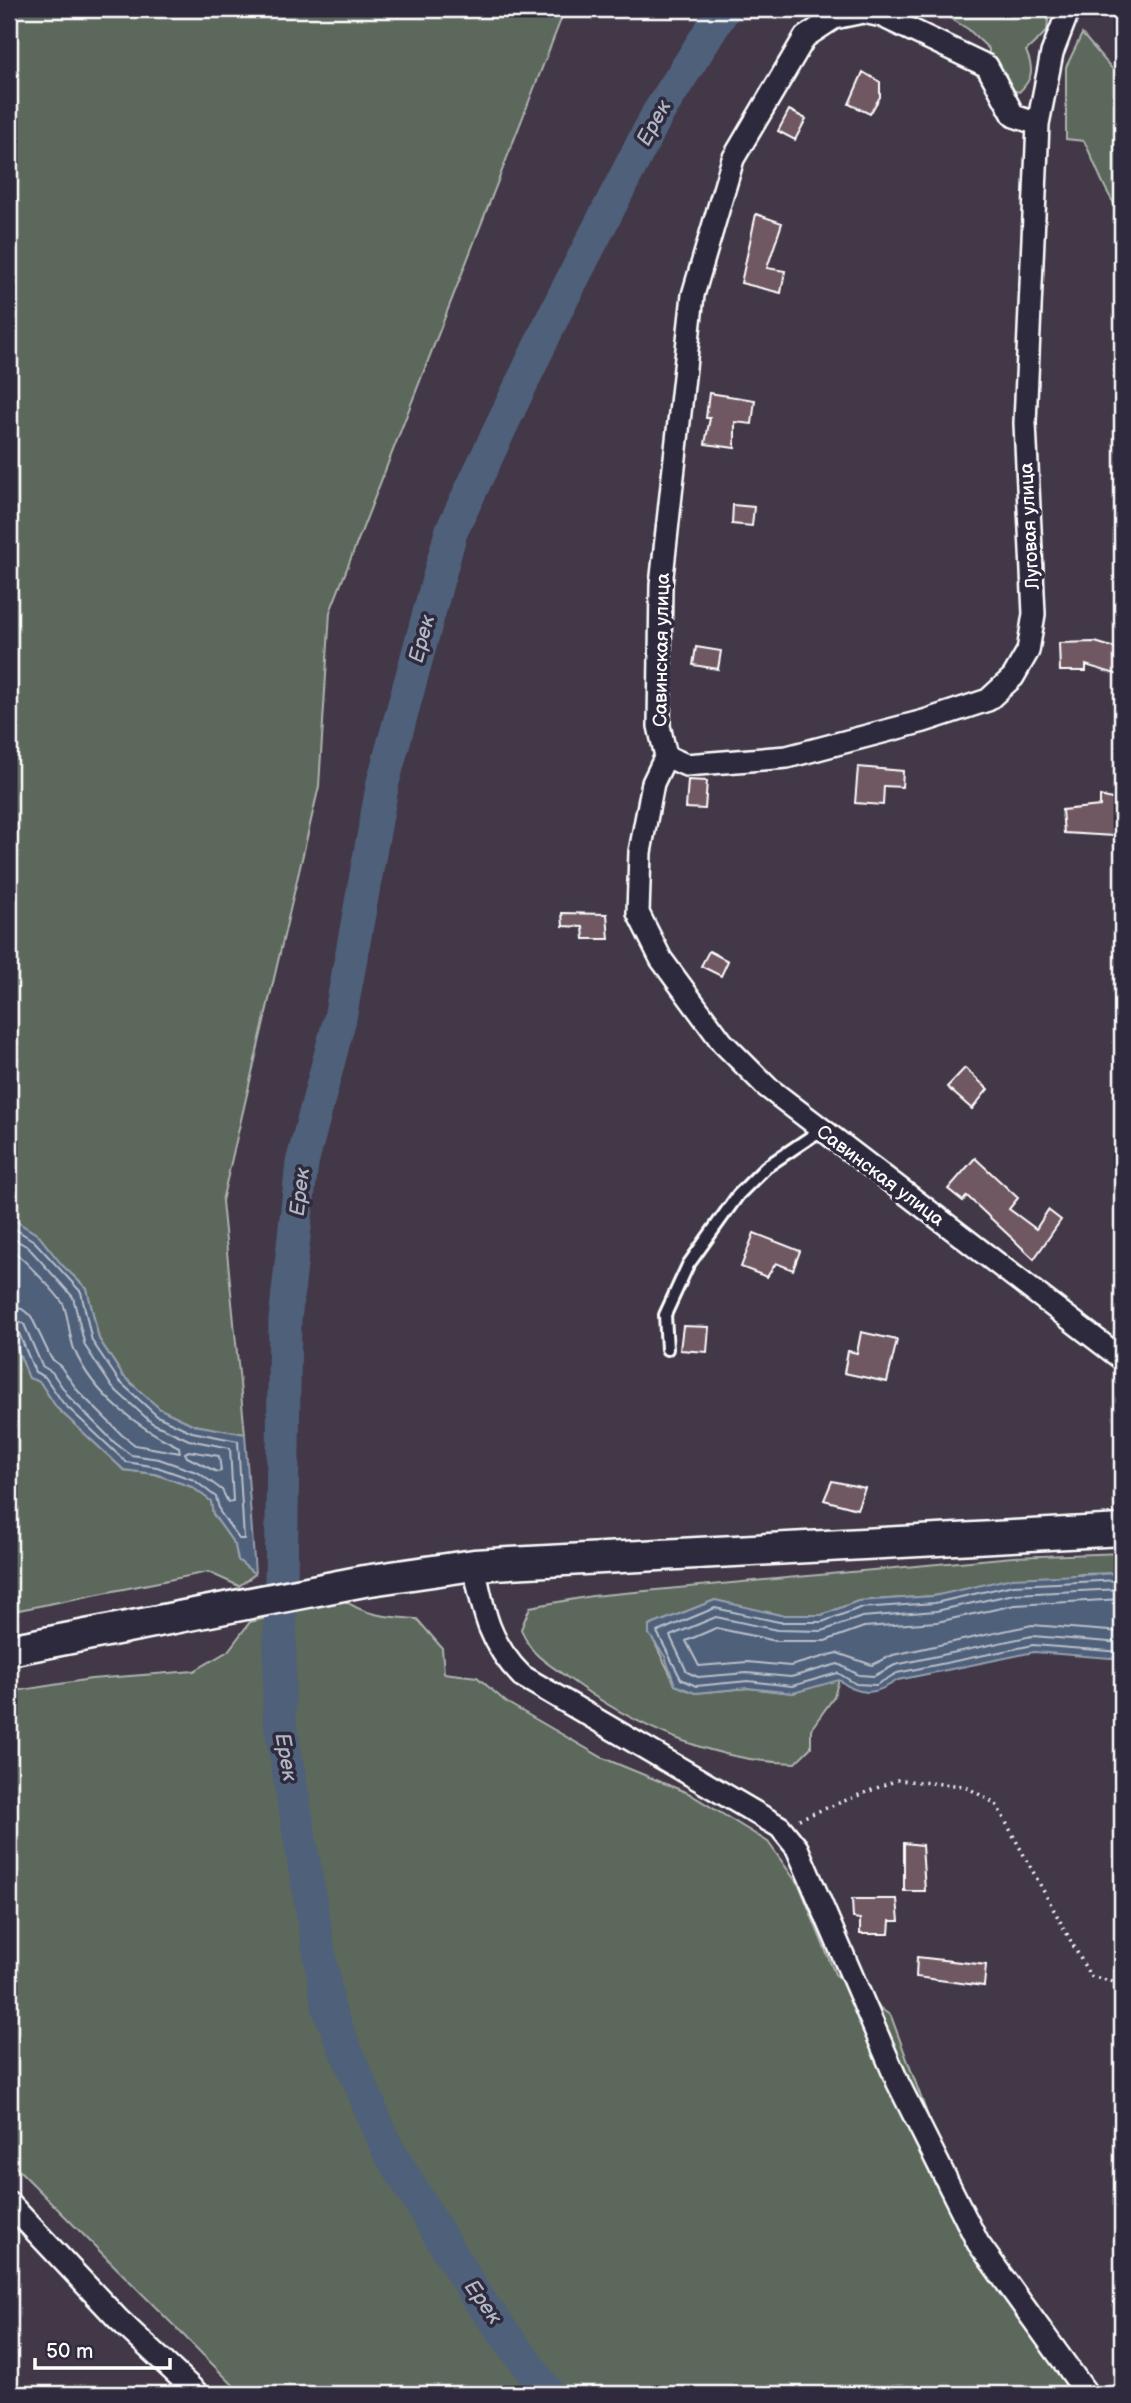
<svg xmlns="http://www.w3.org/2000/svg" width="1131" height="2403" viewBox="0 0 1131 2403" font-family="'Balsamiq Sans',sans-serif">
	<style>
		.green { fill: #5b675b; stroke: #adb3ad; stroke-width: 2 }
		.water { fill: #50607a; stroke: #96a0af; stroke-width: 2 }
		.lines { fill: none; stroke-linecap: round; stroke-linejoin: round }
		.shore { stroke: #b9bfca; stroke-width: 2 }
		.river { stroke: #50607a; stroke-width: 33 }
		.building { fill: #705963; stroke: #fff; stroke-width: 2 }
		.lane-casing { stroke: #fff; stroke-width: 16 }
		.street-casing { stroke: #fff; stroke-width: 26 }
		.secondary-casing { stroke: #fff; stroke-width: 35 }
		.path { stroke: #fff; stroke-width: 3.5; stroke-dasharray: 2 5; stroke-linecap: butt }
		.lane { stroke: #2f2a3d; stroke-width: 10 }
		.street { stroke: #2f2a3d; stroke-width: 21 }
		.secondary { stroke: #2f2a3d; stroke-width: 30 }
		.labels { text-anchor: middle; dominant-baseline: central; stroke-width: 7; stroke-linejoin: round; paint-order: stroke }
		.street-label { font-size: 19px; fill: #fff; stroke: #2f2a3d }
		.water-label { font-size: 21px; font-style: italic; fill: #b0b7c3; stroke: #2f2a3d }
	</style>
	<rect width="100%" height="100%" fill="#423848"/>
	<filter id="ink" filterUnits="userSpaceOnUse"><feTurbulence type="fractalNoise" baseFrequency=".0143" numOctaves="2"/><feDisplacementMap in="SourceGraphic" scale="14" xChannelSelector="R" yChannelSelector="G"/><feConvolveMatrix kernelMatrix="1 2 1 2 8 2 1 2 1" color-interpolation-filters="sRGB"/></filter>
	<g filter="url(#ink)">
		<path class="green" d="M9 9H565L330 612 319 786 222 1201 245 1434 194 1425 160 1409 123 1376 99 1339 87 1289 62 1265 38 1235 9 1217Z
			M935 9H1049L1047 31 1026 51C1034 69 1033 79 1019 92L1004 88 988 62 989 49 968 29Z
			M1082 34 1122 80V214C1105 195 1096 164 1084 141L1066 139V67Z
			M9 1327 29 1378 40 1382 57 1408 124 1470 155 1474 192 1487 211 1501 213 1514 235 1545 238 1560 255 1574 239 1586 208 1572 9 1612Z
			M1122 1553V1573L1082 1574 933 1596 858 1601 822 1615H780L715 1600 649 1626C649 1636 670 1671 675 1685L695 1693 748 1688 793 1693 839 1679 834 1697 811 1729V1747L795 1763C713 1762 632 1725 568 1678 545 1661 531 1656 521 1629L530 1607 592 1596 1013 1557Z
			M343 1599C364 1616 390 1617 417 1619L442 1648 444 1673 477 1677 506 1702 603 1758 688 1793 768 1842 800 1887 835 1974 891 2016 932 2127 971 2214 1097 2394H242L9 2160V1692L91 1679 194 1671 228 1651 250 1622Z"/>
		<path class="water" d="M9 1217 38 1235 62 1265 87 1289 99 1339 123 1376 160 1409 194 1425 245 1434 255 1574 238 1560 235 1545 213 1514 211 1501 192 1487 155 1474 124 1470 57 1408 40 1382 29 1378 9 1327Z
			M1122 1573V1659L1034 1652 898 1680C875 1695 861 1697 839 1680L793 1693 748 1688 695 1693 675 1685 665 1657 649 1634V1626L715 1600 780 1615H822L858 1601 934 1596 1012 1578Z"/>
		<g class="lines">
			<path class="shore" d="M9 1225 34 1241 81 1292 92 1341 119 1381 157 1416 192 1432 238 1441 244 1539H239L220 1512 216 1497 194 1480 157 1467 126 1462 63 1403 45 1377 35 1372 18 1331 9 1326
				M9 1236 28 1247 73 1297 85 1346 112 1387 152 1423 189 1440 230 1448 233 1501 228 1502 222 1490 199 1473 159 1459 131 1455 115 1443 69 1397 52 1372 42 1366 24 1324 9 1318
				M9 1248C18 1253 62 1298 64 1306 69 1320 69 1335 74 1349 93 1395 137 1427 179 1447L180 1453 135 1445 122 1435 78 1391 61 1367 51 1358 31 1316 22 1309 9 1307
				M189 1451 219 1456 221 1471 217 1472 187 1457 185 1453Z
				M1122 1580 1013 1585 935 1603 860 1608 822 1622H779L715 1608 657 1632 681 1679 696 1686 748 1681 792 1686 838 1673 856 1684 876 1685 897 1673 1033 1645 1122 1652
				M1122 1589 1014 1594 936 1611 862 1617 822 1631 777 1630 716 1617 670 1636 687 1672 698 1677 747 1673 791 1677 838 1664 859 1675 874 1676 895 1665 1032 1636 1122 1643
				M1122 1599 1015 1605 937 1622 864 1627 825 1641H776L716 1628 686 1641 699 1666 747 1662 790 1666 837 1653 872 1665 893 1655 1032 1625 1122 1632"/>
			<path class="river" d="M549 2394 475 2294 387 2148 329 2010 279 1715 285 1320 302 1163 340 1018 383 782 451 532 557 309 658 113 724 9"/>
		</g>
		<path class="building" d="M863 72 880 82V97L870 114 849 104Z
			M789 110 806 119 795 140 778 131Z
			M756 214 782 223 767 268 785 271 781 293 741 283Z
			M709 393 755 400 752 424 735 422V448L705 444 710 418H706Z
			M733 505 754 507 752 526 732 524Z
			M1095 642 1122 650V676L1086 665V671H1060L1059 643Z
			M696 647 721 651 718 669 693 665Z
			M858 767 903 771 902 787 884 786 883 805 855 803Z
			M688 780 707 781 705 809 686 808Z
			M1100 796 1116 800 1114 836 1064 833 1062 810 1100 806Z
			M562 913 607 914 609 939H584L583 927 563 926Z
			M709 951 728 961 721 976 701 966Z
			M965 1068 988 1089 972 1109 947 1087Z
			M975 1158 1018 1198 1009 1209 1036 1229 1048 1210 1061 1220 1034 1259 967 1196 963 1201 948 1189Z
			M754 1233 800 1251 793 1270 776 1263 767 1277 741 1267Z
			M683 1326 709 1327 707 1352 680 1350Z
			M861 1332 897 1340 887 1382 844 1373 848 1351 857 1353Z
			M832 1481 865 1488 857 1509 824 1500Z
			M904 1843 922 1845 925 1891H904Z
			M852 1899H897L899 1921H890L889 1934H860V1919L853 1918Z
			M917 1957 986 1965 984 1986 916 1977Z"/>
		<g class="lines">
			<g class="lane-casing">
				<path id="lane" d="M667 1349 665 1315 688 1265 738 1195 766 1167 821 1130"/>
			</g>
			<g class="street-casing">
				<path id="street" d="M1038 124 1014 116 987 66 882 16 863 12 834 18 805 37 733 159 693 295 661 585 659 726 666 756 653 783 640 852 638 913 661 959 722 1042 767 1087 1122 1359
					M666 756 686 765 787 757 924 721 988 700 1013 677 1028 651 1034 614 1025 423 1038 124 1052 53 1069 9
					M474 1565C483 1610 488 1642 522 1676L780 1827 797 1848 898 2083 978 2243 1087 2394
					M9 2203 118 2319 198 2394"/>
			</g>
			<g class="secondary-casing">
				<path id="secondary" d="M9 1650 364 1581 474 1565 1122 1530"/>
			</g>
			<path class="path" d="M799 1819 897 1780 965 1786 996 1804 1090 1976 1122 1984"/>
			<use href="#lane" class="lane"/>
			<use href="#street" class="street"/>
			<use href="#secondary" class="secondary"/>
		</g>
	</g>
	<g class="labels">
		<g class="street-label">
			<text transform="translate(1030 526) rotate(-93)">Луговая улица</text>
			<text transform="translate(662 650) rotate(-89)">Савинская улица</text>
			<text transform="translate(880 1176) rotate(37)">Савинская улица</text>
		</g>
		<g class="water-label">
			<text transform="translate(654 123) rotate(-61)">Ерек</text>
			<text transform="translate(422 639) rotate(-75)">Ерек</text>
			<text transform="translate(300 1192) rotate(-83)">Ерек</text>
			<text transform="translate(286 1757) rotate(80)">Ерек</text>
			<text transform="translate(483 2302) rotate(55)">Ерек</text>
		</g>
	</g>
	<rect width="1131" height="2403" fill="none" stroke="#2f2a3d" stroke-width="35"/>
	<rect x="18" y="18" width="1096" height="2368" fill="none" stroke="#fff" stroke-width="2.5" filter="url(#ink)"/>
	<path d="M35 2358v10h135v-10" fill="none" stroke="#ffffff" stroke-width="3.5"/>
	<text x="46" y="2358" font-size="21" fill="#ffffff" stroke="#2f2a3d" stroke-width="5" paint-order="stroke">50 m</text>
</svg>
